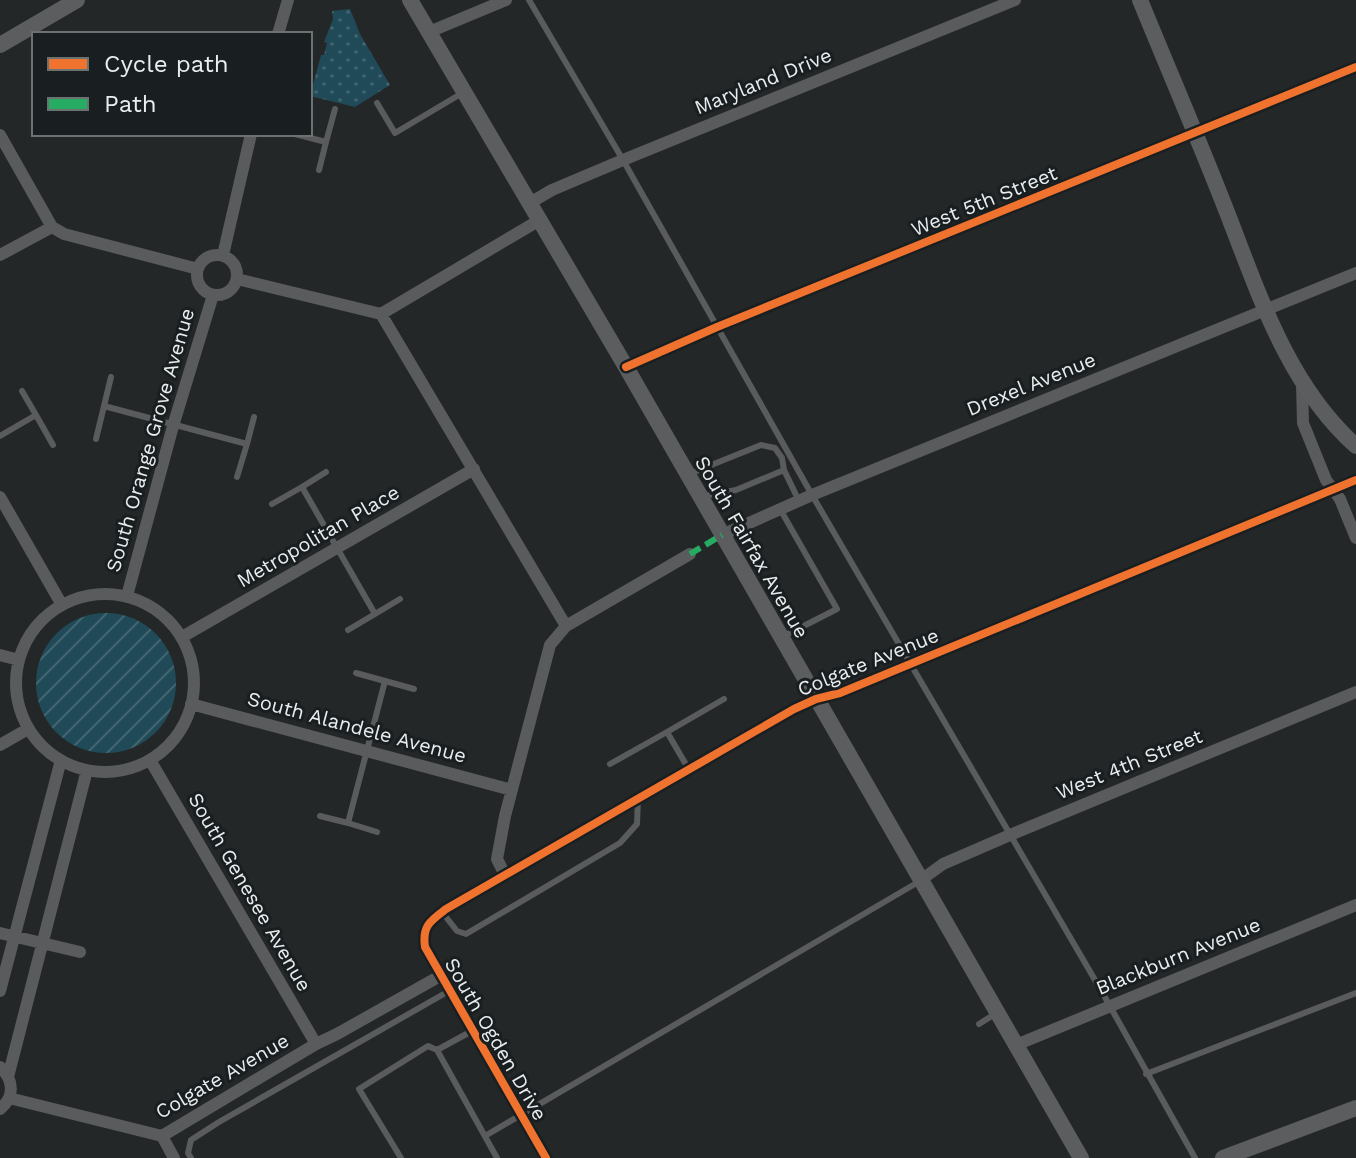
<svg xmlns="http://www.w3.org/2000/svg" width="1356" height="1158" viewBox="0 0 1356 1158" font-family="'Work Sans',sans-serif">
	<style>
		.grass { fill: url(#grass-dots) }
		.garden { fill: url(#garden-furrows) }
		.lines { fill: none; stroke-linecap: round; stroke-linejoin: round }
		.lane { stroke: #5a5b5c; stroke-width: 6 }
		.street { stroke: #5a5b5c; stroke-width: 12 }
		.secondary { stroke: #5b5d5e; stroke-width: 16 }
		.quiet { stroke: #26ab63; stroke-width: 6; stroke-dasharray: 12 6; stroke-linecap: butt }
		.cycleway-casing { stroke: #191e20; stroke-width: 13 }
		.cycleway { stroke: #ef722f; stroke-width: 8 }
		.labels { text-anchor: middle; dominant-baseline: central; stroke-width: 6; stroke-linejoin: round; paint-order: stroke }
		.street-label { font-size: 20px; fill: #e9edee; stroke: #191e20 }
	</style>
	<defs>
		<pattern id="grass-dots" width="8" height="8" patternUnits="userSpaceOnUse" patternTransform="scale(2)"><rect width="8" height="8" fill="#214a58"/><path d="M2 2h.1M6 6h.1" fill="none" stroke="#416470" stroke-width="1.8" stroke-linecap="round"/></pattern>
		<pattern id="garden-furrows" width="10" height="10" patternUnits="userSpaceOnUse" patternTransform="scale(2)"><rect width="10" height="10" fill="#214a58"/><path d="M-1 1l2-2M0 10L10 0M9 11l2-2" fill="none" stroke="#416470"/></pattern>
	</defs>
	<rect width="100%" height="100%" fill="#242728"/>
	<path class="grass" d="M350 9 360 34 390 85 355 107 310 96 321 55H324L327 43 324 42 333 19 332 11Z"/>
	<path class="garden" d="M36 683a70 70 0 1 1 140 0a70 70 0 1 1-140 0Z"/>
	<g class="lines">
		<path class="lane" d="M529 0 623 160 812 495 1102 992 1195 1158
			M377 103 395 133 464 92
			M295 134 326 142 335 109
			M319 170 326 142
			M22 391 36 415
			M104 406 111 377
			M0 436 36 415 53 445
			M96 439 104 406 247 444 254 417
			M784 470 799 501
			M326 472 302 487 375 614 348 630
			M689 474 761 445 775 448 782 458 784 470 736 490 704 496
			M237 477 247 444
			M272 504 302 487
			M780 509 837 609 782 637
			M375 614 400 599
			M356 673 385 681 348 823 377 832
			M385 681 414 689
			M610 764 667 732
			M688 768 667 732 724 699
			M320 816 348 823
			M442 912 457 931 466 934 620 843 637 824 638 798
			M979 1024 995 1014
			M437 1050 472 1031
			M1146 1074 1356 993
			M485 1136 920 881
			M191 1158 188 1153 191 1140 219 1122 449 991
			M401 1158 359 1089 428 1046 437 1050 497 1158"/>
		<path class="street" d="M429 32 506 0
			M278 34 288 0
			M0 135 52 227 64 234 198 269
			M528 204 552 190 623 160 1015 0
			M197 275a20 20 0 1 1 40 0a20 20 0 1 1-40 0Z
			M0 255 52 227
			M223 255 251 134
			M237 279 381 314 566 626
			M381 314 538 221
			M626 367 717 327 1356 67
			M1302 383 1303 423 1326 480 1340 499 1356 538
			M0 497 62 605
			M722 535 812 495 1356 273
			M16 683a89 89 0 1 1 178 0a89 89 0 1 1-178 0Z
			M127 596 173 426 213 295
			M182 637 474 469
			M0 655 19 660
			M191 704 512 790
			M0 745 28 729
			M150 760 316 1044
			M505 875 497 859 505 816 550 645 566 626 690 554
			M921 880 943 864 1010 835 1356 692
			M0 933 80 952
			M0 991 61 760
			M1016 1045 1356 905
			M0 1067C14 1080 15 1097 0 1109
			M8 1077 87 770
			M9 1098 162 1136 316 1044 337 1034 440 976
			M162 1136 174 1158
			M546 1158 425 947C422 926 430 921 446 909L794 709 816 699 840 693 1356 480"/>
		<path class="secondary" d="M410 0 626 367 1081 1158
			M1140 0C1167 66 1195 131 1221 197 1256 284 1284 382 1356 446
			M0 45 77 0
			M1223 1158 1356 1108"/>
		<path class="quiet" d="M690 554 722 535"/>
		<g class="cycleway-casing">
			<path id="cycleway" d="M626 367 717 327 1356 67
				M546 1158 425 947C422 926 430 921 446 909L794 709 816 699 840 693 1356 480"/>
		</g>
		<use href="#cycleway" class="cycleway"/>
	</g>
	<g class="labels">
		<g class="street-label">
			<text transform="translate(763 81) rotate(-22)">Maryland Drive</text>
			<text transform="translate(984 201) rotate(-22)">West 5th Street</text>
			<text transform="translate(1031 384) rotate(-22)">Drexel Avenue</text>
			<text transform="translate(150 440) rotate(-74)">South Orange Grove Avenue</text>
			<text transform="translate(318 536) rotate(-30)">Metropolitan Place</text>
			<text transform="translate(752 547) rotate(60)">South Fairfax Avenue</text>
			<text transform="translate(868 662) rotate(-22)">Colgate Avenue</text>
			<text transform="translate(357 727) rotate(15)">South Alandele Avenue</text>
			<text transform="translate(1129 764) rotate(-22)">West 4th Street</text>
			<text transform="translate(250 892) rotate(60)">South Genesee Avenue</text>
			<text transform="translate(1178 956) rotate(-22)">Blackburn Avenue</text>
			<text transform="translate(496 1039) rotate(60)">South Ogden Drive</text>
			<text transform="translate(222 1076) rotate(-30)">Colgate Avenue</text>
		</g>
	</g>
	<rect x="32" y="32" width="280" height="104" fill="#191e20" stroke="#6c7172" stroke-width="2"/>
	<rect x="48" y="58" width="40" height="12" fill="#ef722f" stroke="#6c7172" stroke-width="2"/>
	<text x="104" y="72" font-size="24" fill="#e9edee">Cycle path</text>
	<rect x="48" y="98" width="40" height="12" fill="#26ab63" stroke="#6c7172" stroke-width="2"/>
	<text x="104" y="112" font-size="24" fill="#e9edee">Path</text>
</svg>
